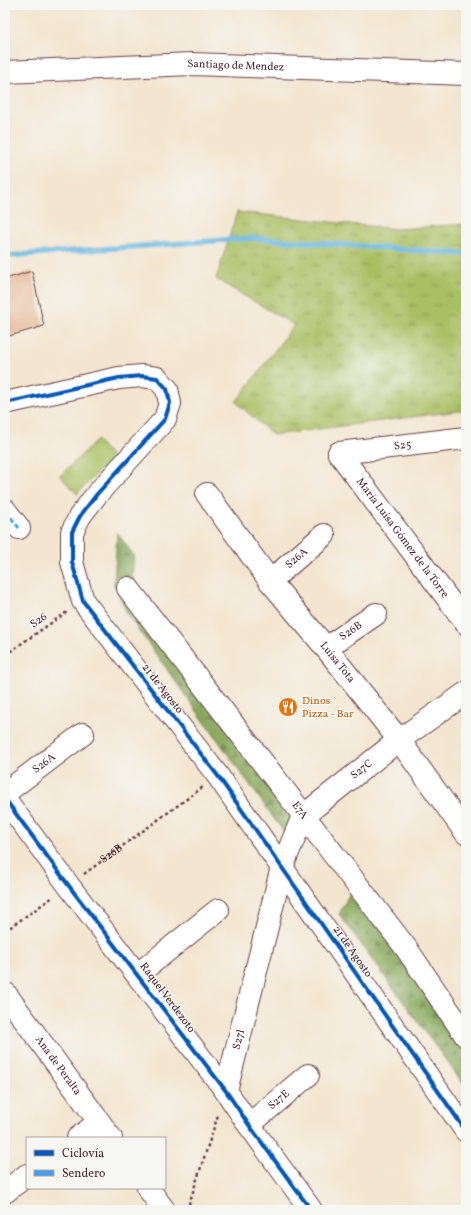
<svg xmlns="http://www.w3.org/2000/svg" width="471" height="1215" viewBox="0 0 471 1215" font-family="Vollkorn,serif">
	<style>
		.grass { fill: url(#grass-tufts); stroke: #7a6f48 }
		.forest { fill: url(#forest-firs); stroke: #686242 }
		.park { fill: #aabf64; stroke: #7a6f48 }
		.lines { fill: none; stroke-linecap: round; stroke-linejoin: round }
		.stream { stroke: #65b6e0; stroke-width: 5.5 }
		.building { fill: #e5b593 }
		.minor-casing { stroke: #633d44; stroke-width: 24 }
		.path { stroke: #633d44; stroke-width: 2.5; stroke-dasharray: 3 3; stroke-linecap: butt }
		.minor { stroke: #fff; stroke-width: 22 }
		.quiet { stroke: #40a2eb; stroke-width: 3; stroke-dasharray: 6 3; stroke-linecap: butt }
		.cycleway-casing { stroke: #f6f6f2; stroke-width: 6 }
		.cycleway { stroke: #0057b8; stroke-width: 4 }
		.labels { text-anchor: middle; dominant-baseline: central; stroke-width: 3; stroke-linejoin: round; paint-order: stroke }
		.street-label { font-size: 11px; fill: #4a1f2b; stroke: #f6f6f2 }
		.food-label { font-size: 11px; fill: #c56008; stroke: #f6f6f2; text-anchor: start }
	</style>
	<defs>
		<pattern id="grass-tufts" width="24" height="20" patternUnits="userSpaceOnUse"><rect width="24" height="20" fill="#aabf64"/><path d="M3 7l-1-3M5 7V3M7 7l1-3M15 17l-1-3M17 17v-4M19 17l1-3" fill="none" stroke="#8c9b53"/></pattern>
		<pattern id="forest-firs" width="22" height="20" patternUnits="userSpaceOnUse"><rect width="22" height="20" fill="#87a65a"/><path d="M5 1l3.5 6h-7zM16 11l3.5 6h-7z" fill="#70874b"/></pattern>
	</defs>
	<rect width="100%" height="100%" fill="#f6f6f2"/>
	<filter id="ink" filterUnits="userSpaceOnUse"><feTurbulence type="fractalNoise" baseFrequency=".025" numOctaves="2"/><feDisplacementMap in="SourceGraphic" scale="8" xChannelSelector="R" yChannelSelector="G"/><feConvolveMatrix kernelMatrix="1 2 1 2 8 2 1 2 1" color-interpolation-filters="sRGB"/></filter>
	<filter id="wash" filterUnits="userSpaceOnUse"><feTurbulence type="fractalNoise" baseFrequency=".012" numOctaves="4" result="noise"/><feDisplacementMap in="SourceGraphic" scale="16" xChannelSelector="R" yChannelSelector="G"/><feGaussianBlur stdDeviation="0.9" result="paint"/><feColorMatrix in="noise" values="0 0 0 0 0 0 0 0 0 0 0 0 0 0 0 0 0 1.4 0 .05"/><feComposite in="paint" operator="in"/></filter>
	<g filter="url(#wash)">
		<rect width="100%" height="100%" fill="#f3e5cf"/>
		<path class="grass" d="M237 212 397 229 466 224V410L273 435 236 402 294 325 216 279Z"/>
		<path class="forest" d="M117 532 134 556 132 577 300 809 293 845 127 614 114 584Z
			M356 881 466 1040V1088L339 914Z"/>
		<path class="park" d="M97 440 113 458 77 494 60 476Z"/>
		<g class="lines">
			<path class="stream" d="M5 256 253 238 466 254"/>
		</g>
		<g id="blocks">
			<path class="building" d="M32 271 44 326 9 336 5 319V279Z"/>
		</g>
	</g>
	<g filter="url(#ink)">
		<use href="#blocks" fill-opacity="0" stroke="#633d44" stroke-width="1"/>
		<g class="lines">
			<g class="minor-casing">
				<g id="minor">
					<path id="s2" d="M5 72 192 64 466 74"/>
					<path d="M5 403 119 378 142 376 157 378 167 389 170 403 165 419 97 494 80 516 72 532V562L83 601 218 776 466 1131"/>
					<path id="s3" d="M339 453 466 623"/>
					<path id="s4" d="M339 453 466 438"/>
					<path id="s5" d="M207 494 270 581 326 648 399 740 466 833"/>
					<path d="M5 510 19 528"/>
					<path id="s6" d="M270 581 324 535"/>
					<path id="s7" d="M128 588 406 948 466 1036"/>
					<path id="s8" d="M326 648 376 614"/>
					<path id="s9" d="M5 793 83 734"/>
					<path d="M5 799 69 886 226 1091 249 1125 311 1210"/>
					<path d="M138 974 218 910"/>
					<path id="s10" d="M5 993 111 1138"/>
					<path id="s11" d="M226 1091 282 867 303 816 399 740 466 693"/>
					<path id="s12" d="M249 1125 308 1075"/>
					<path d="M78 1138 99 1122"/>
					<path d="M148 1188 164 1210"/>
					<path d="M5 1192 27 1175"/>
				</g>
			</g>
			<g class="path">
				<path d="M5 655 67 612"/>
				<path id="s1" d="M84 874 203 787"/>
				<path d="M5 931 53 897"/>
				<path d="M187 1210 218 1115"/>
			</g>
			<use href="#minor" class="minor"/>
			<path class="quiet" d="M5 510 19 528"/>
			<g class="cycleway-casing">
				<path id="cycleway" d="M5 403 119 378 142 376 157 378 167 389 170 403 165 419 97 494 80 516 72 532V562L83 601 218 776 466 1131
					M5 799 69 886 226 1091 249 1125 311 1210"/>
			</g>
			<use href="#cycleway" class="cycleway"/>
		</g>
	</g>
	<defs>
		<g id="restaurant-disc" transform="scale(1)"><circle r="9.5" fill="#e8710a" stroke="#f6f6f2"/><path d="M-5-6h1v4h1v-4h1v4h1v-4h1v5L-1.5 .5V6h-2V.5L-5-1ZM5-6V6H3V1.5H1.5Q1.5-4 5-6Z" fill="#fff"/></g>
	</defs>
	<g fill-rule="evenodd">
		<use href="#restaurant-disc" x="288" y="707"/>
	</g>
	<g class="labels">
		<g class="street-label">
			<text stroke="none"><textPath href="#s2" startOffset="231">Santiago de Mendez</textPath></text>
			<text stroke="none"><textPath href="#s4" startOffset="64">S25</textPath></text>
			<text stroke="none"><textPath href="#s3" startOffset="106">María Luisa Gómez de la Torre</textPath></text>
			<text stroke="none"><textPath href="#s6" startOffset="35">S26A</textPath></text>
			<text transform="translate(39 621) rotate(-35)">S26</text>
			<text stroke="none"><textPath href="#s8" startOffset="30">S26B</textPath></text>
			<text stroke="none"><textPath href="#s5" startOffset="213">Luisa Tota</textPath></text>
			<text transform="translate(162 689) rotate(52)">21 de Agosto</text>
			<text stroke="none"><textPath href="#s9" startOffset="49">S26A</textPath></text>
			<text stroke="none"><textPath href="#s11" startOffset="361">S27C</textPath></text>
			<text stroke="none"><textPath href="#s7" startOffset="281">E7A</textPath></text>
			<text stroke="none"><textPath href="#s1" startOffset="34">S26B</textPath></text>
			<text transform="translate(352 952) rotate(55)">21 de Agosto</text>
			<text transform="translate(167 998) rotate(53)">Raquel Verdezoto</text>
			<text stroke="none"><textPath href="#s11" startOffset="53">S27l</textPath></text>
			<text stroke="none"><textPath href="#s10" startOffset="90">Ana de Peralta</textPath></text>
			<text stroke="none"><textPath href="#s12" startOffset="39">S27E</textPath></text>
		</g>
		<g class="food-label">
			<text x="302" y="701">Dinos<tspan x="302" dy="13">Pizza - Bar</tspan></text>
		</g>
	</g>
	<rect width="471" height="1215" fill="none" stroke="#f6f6f2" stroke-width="20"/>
	<rect x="26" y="1137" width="140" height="52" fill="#f6f6f2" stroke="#b1a0a2"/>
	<rect x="34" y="1150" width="20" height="6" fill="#0057b8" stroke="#b1a0a2"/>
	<text x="62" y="1157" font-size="12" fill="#4a1f2b">Ciclovía</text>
	<rect x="34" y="1170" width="20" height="6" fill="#40a2eb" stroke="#b1a0a2"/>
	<text x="62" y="1177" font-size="12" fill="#4a1f2b">Sendero</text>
</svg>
